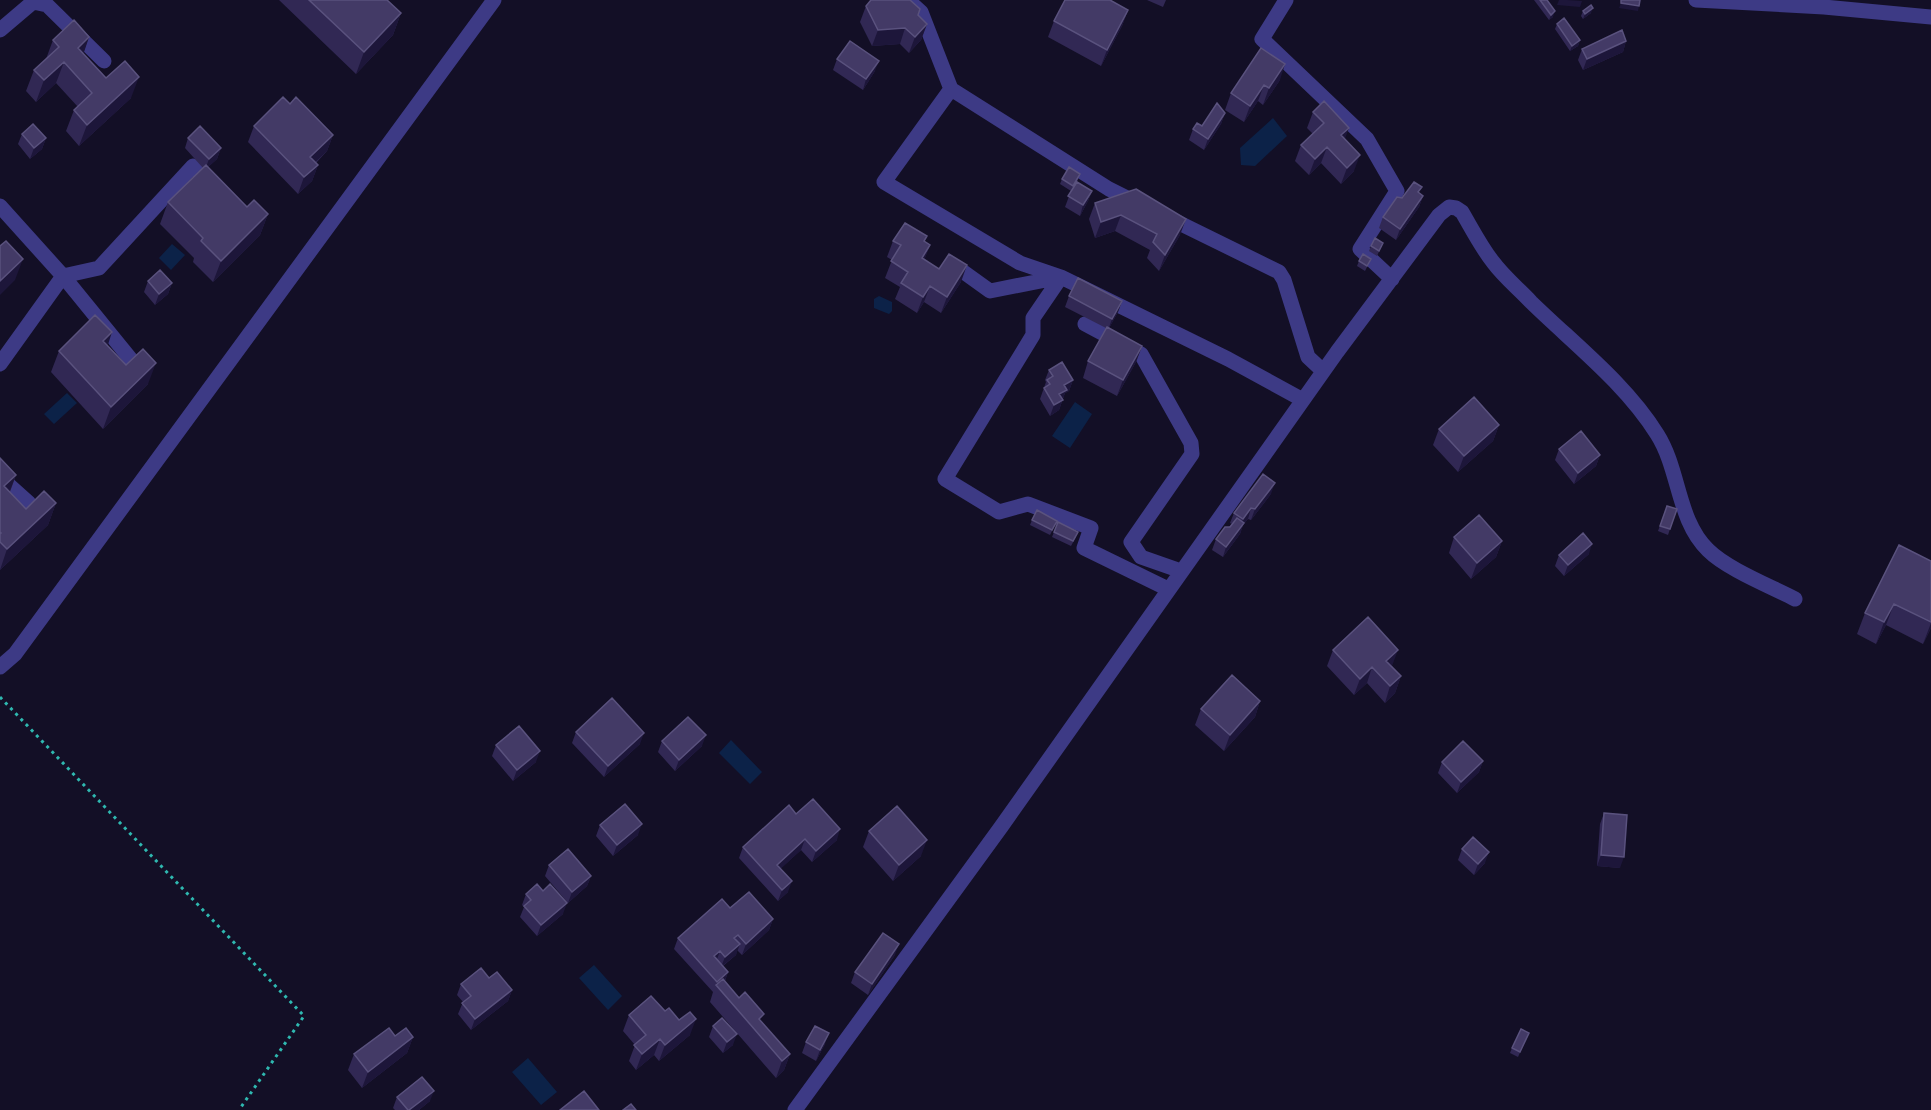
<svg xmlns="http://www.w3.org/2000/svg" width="1931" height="1110" viewBox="0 0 1931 1110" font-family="'Open Sans',sans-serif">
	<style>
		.water { fill: #0c2248 }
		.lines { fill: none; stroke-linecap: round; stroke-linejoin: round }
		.path { stroke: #2fb8b0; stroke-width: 3; stroke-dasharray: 3 4.5; stroke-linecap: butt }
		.minor { stroke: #3d3a85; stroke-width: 15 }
		.wall { fill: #312854 }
		.shaded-wall { fill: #1d163a }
		.building { fill: #433a66; stroke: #5a527e; stroke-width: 1.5 }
	</style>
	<rect width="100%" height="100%" fill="#130f26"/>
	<path class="water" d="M1273 118 1287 136 1255 166 1241 165 1240 148Z
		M172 244 185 255 171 270 159 258Z
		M879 296 892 302V311L889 314 874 308V299Z
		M67 393 77 403 54 424 44 414Z
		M1075 402 1092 414 1070 448 1052 436Z
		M731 740 762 772 750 784 719 753Z
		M594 965 622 996 608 1010 579 978Z
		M528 1058 557 1092 541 1105 512 1072Z"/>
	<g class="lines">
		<path class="path" d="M0 697 304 1016 239 1110"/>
		<path class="minor" d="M910 0 911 3 921 12 951 89
			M1286 0 1262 39 1367 139 1397 191 1360 249 1392 279
			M1696 0 1824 7 1931 17
			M0 30 33 2 47 5 104 61
			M1137 203 1109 189 951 89 884 182 1020 263 1061 277 1033 318V335L945 479 999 512 1028 504 1091 528 1084 548 1168 589
			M0 206 63 276 133 362
			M1167 217 1279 272 1284 280 1308 357 1323 371
			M958 268 990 291 1061 277 1228 359 1303 400
			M1085 324 1141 354 1191 443 1192 454 1131 542 1141 557 1181 571
			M0 364 63 276 99 268 193 166 212 185
			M0 477 29 503
			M0 667 15 654 494 0
			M795 1110 1001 827 1337 352 1439 215 1449 207 1456 208 1462 212C1472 229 1481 247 1493 262 1504 277 1519 289 1531 302 1574 344 1625 383 1657 434 1680 470 1677 520 1708 550 1727 569 1770 586 1795 599"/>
	</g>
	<path class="wall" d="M279 0H387L401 13 393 35 356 74Z
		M1147 0H1166L1163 7Z
		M1534 0H1547L1553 17 1549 20Z
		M866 6 918 16 927 24 921 40 909 53 900 44 872 46 860 22Z
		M1128 10 1122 26 1101 66 1048 37 1054 21Z
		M1583 11 1591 13 1583 19 1581 16Z
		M1557 24 1580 40 1578 46 1570 51 1555 29Z
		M89 37 83 54 106 78 131 98 79 146 66 131 74 110 78 107 56 83 36 102 26 91 34 70 46 59 53 40Z
		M1626 41 1623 52 1583 70 1578 60 1582 49Z
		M837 59 875 71 863 90 833 70Z
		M1280 80 1263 105 1258 101 1244 122 1225 110 1231 93Z
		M290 104 333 135 327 151 316 163 318 165 312 181 298 194 248 142 254 126Z
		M1313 112 1345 139 1354 171 1341 184 1321 163 1309 175 1295 161 1301 145 1313 134 1307 128Z
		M1225 113 1221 124 1204 150 1189 140 1193 129 1202 126Z
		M22 134 46 138 42 149 30 159 18 144Z
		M188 138 221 148 217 159 208 167 247 207 268 214 260 235 213 282 193 262 194 258 160 224 168 202 203 168 185 148Z
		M1062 179H1078L1077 182 1092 191 1088 201 1080 216 1065 207 1071 191 1060 184Z
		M1420 193 1423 196 1419 207 1396 240 1379 228 1383 217 1402 198Z
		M1095 203 1180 235 1159 271 1147 258 1150 250 1115 231 1095 238 1089 219Z
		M893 241 925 242 930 245 924 260 961 282 941 313 924 302 917 313 895 299 900 287 885 278 892 260 887 257Z
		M1383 243 1377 256 1369 251 1371 246Z
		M1371 259 1365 271 1357 266 1359 261Z
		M148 281 172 283 168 294 155 305 144 292Z
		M1069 296 1122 301 1118 312 1109 328 1142 346 1136 362 1117 396 1083 378 1088 361 1106 328 1065 307Z
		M108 346 126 365 148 384 103 429 51 372 59 351Z
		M1049 370 1073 380 1069 391 1065 393 1059 410 1050 416 1040 399 1046 382 1045 380Z
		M1499 425 1493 441 1458 472 1433 445 1439 429Z
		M1559 449 1600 455 1596 466 1574 484 1555 460Z
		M0 458 16 475 10 492 26 509 56 503 48 525 0 570Z
		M1271 494 1251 520 1248 519 1243 525 1240 534 1223 557 1212 550 1216 539 1232 524 1230 523 1234 513Z
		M1667 506 1670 529 1668 535 1658 531Z
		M1032 520 1057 521 1050 535 1030 525Z
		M1054 532 1076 537 1071 546 1052 537Z
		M1454 537 1502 541 1496 557 1471 579 1449 553Z
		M1589 554 1564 576 1555 566 1559 555Z
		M1931 561V628L1923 644 1886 625 1876 644 1857 634 1865 613Z
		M1333 650 1392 666 1401 676 1395 693 1385 703 1367 683 1354 695 1327 666Z
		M1260 701 1255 717 1224 751 1195 725 1201 709Z
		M576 732 640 744 604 777 572 743Z
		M662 741 702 746 675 771 658 752Z
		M496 745 536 762 513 781 492 756Z
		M1483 761 1479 772 1457 793 1438 773 1442 762Z
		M1604 813 1620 868 1597 866 1600 824Z
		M796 814 837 840 812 862 801 850 780 869 788 892 778 901 739 858 743 847Z
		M600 825 638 835 613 856 596 836Z
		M869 831 921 856 893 881 863 847Z
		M1462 849 1485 863 1474 875 1458 860Z
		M549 865 591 876 587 886 568 903 545 876Z
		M526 894 563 914 537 936 520 917 524 907 522 905Z
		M773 919 769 930 742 955 737 950 736 955 723 966 728 972 725 981 790 1054 784 1070 776 1078 710 1002 713 992 674 949 678 938Z
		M895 955 868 995 851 983 855 972Z
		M489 978 512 990 508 1001 471 1030 458 1014 463 1002 457 995 461 984Z
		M665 1011 690 1035 659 1061 654 1055 636 1070 629 1061 635 1045 623 1031 629 1015Z
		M713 1026 733 1045 723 1053 709 1037Z
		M1529 1033 1518 1057 1510 1053 1512 1048Z
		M395 1036 413 1037 407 1053 362 1088 348 1070 354 1054Z
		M806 1042 825 1044 816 1061 802 1053Z
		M397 1097 430 1101 419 1110H395L393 1108Z"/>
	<path class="shaded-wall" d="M1559 0H1567L1582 1 1580 7 1557 5Z
		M1621 3 1639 6 1638 11 1619 8Z
		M1593 8 1591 13 1583 19 1585 14Z
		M1128 10 1122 26 1101 66 1107 50Z
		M1555 11 1553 17 1549 20 1551 15Z
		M401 13 393 35 356 74 364 52Z
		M927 24 921 40 909 53 915 37Z
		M905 28 900 44 872 46 878 30Z
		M89 37 82 58 78 48Z
		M1580 40 1578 46 1570 51 1572 46Z
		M1626 41 1623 52 1583 70 1587 59Z
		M879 61 875 71 863 90 866 79Z
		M64 62 56 83 36 102 44 80Z
		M1285 64 1280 80 1263 105 1269 88Z
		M139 77 131 98 79 146 87 125Z
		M1264 85 1258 101 1244 122 1250 106Z
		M1225 113 1221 124 1204 150 1208 139Z
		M1349 128 1343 144 1341 135Z
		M333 135 327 151 304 173 310 157Z
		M46 138 42 149 30 159 34 148Z
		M1327 147 1321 163 1309 175 1315 159Z
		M221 148 217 159 205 170 209 159Z
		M1360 155 1354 171 1341 184 1347 168Z
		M318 165 312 181 298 194 304 177Z
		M1092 191 1088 201 1080 216 1083 205Z
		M1423 196 1419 207 1396 240 1400 229Z
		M268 214 260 235 213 282 221 261Z
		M1121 215 1115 231 1095 238 1101 222Z
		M1186 219 1180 235 1159 271 1165 255Z
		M930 245 924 261 922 258Z
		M23 259 15 280 0 295V281Z
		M967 265 961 282 941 313 947 297Z
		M172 283 168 294 155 305 159 294Z
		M930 286 924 302 917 313 923 297Z
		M1122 301 1118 312 1108 330 1112 319Z
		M112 332 105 354 103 341Z
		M1142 346 1136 362 1117 396 1123 380Z
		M156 363 148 384 103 429 111 407Z
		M1073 380 1069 391 1065 393 1059 410 1050 416 1054 405 1064 385Z
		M1499 425 1493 441 1458 472 1464 456Z
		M1600 455 1596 466 1574 484 1578 473Z
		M16 475 8 496 4 486Z
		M1275 483 1271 494 1251 520 1255 509Z
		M56 503 48 525 0 570 7 549Z
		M1251 508 1248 519 1243 525 1240 534 1223 557 1226 547 1240 528 1243 519Z
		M1502 541 1496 557 1471 579 1477 563Z
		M1592 544 1589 554 1564 576 1568 565Z
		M1894 604 1886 625 1876 644 1884 622Z
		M1931 623V628L1923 644Z
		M1398 650 1392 666 1380 677 1386 661Z
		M1372 667 1367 683 1354 695 1360 679Z
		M1401 676 1395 693 1385 703 1390 686Z
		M1260 701 1255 717 1224 751 1230 735Z
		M644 733 640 744 604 777 608 766Z
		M706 735 702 746 675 771 679 760Z
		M540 751 536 762 513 781 517 770Z
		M1483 761 1479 772 1457 793 1461 782Z
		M642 824 638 835 613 856 617 845Z
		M840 829 837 840 812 862 816 851Z
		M805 839 801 850 773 876 777 865Z
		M927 840 921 856 893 881 899 865Z
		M1489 852 1485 863 1474 875 1478 864Z
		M1601 855 1624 857 1620 868 1597 866Z
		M591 876 587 886 568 903 572 892Z
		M792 881 788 892 778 901 782 890Z
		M567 903 563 914 537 936 541 925Z
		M773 919 769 930 742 955 746 944Z
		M740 944 736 955 721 967 725 957Z
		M899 944 895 955 868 995 872 984Z
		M720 951 716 962 714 956Z
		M728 972 724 983 716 985 717 982Z
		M512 990 508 1001 471 1030 475 1019Z
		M696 1019 690 1035 659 1061 665 1045Z
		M829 1033 825 1044 816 1061 820 1050Z
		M737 1034 733 1045 723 1053 727 1042Z
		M413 1037 407 1053 362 1088 368 1072Z
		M660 1039 654 1055 636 1070 642 1054Z
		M790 1054 784 1070 776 1078 782 1061Z
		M434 1091 430 1101 419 1110H409Z"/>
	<path class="building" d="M309 0H387L401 13 364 52Z
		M871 0H910L920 9 918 15 927 24 915 37 905 28 878 30 866 6Z
		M1065 0H1110L1128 10 1107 50 1054 21Z
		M1540 0H1547L1555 11 1551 15Z
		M1621 0H1640L1639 6 1621 3Z
		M1591 5 1593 8 1585 14 1583 11Z
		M1564 18 1580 40 1572 46 1557 24Z
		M74 20 89 37 78 48 106 78 125 61 139 77 87 125 74 110 92 93 64 62 44 80 34 70 59 47 53 40Z
		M1622 30 1626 41 1587 59 1582 49Z
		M850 41 879 61 866 79 837 59Z
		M1261 48 1285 64 1269 88 1264 85 1250 106 1231 93Z
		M283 97 290 104 296 97 333 135 310 157 318 165 304 177 254 126Z
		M1324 101 1349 128 1341 135 1360 155 1347 168 1327 147 1315 159 1301 145 1324 123 1313 112Z
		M1217 103 1225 113 1208 139 1193 129 1197 123 1202 126Z
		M33 124 46 138 34 148 22 134Z
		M200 126 221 148 209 159 188 138Z
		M206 165 247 207 254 200 268 214 221 261 201 241 203 238 168 202Z
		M1069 167 1080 174 1073 186 1062 179Z
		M1077 182 1092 191 1083 205 1068 196Z
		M1414 182 1422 187 1418 192 1423 196 1400 229 1383 217 1397 197 1402 198Z
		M1136 189 1186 219 1165 255 1153 242 1157 234 1121 215 1101 222 1095 203Z
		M905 223 927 236 924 241 930 245 922 258 939 269 949 254 967 265 947 297 930 286 923 297 901 283 908 272 891 261 901 245 893 241Z
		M1375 238 1383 243 1379 251 1371 246Z
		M6 241 23 259 0 281V246Z
		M1363 254 1371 259 1367 266 1359 261Z
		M160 270 172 283 159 294 148 281Z
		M1078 278 1122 301 1112 319 1069 296Z
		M95 315 112 332 103 341 126 365 143 349 156 363 111 407 59 351Z
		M1107 327 1142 346 1123 380 1088 361Z
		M1062 362 1073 380 1064 385 1067 390 1059 394 1063 400 1054 405 1044 388 1050 384 1047 380 1053 376 1049 370Z
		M1474 397 1499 425 1464 456 1439 429Z
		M1581 431 1600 455 1578 473 1559 449Z
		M0 458 16 475 4 486 26 509 44 491 56 503 7 549 0 542V534L1 533 0 532Z
		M1263 474 1275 483 1255 509 1251 508 1243 519 1234 513Z
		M1667 506 1677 509 1670 529 1660 526Z
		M1037 510 1057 521 1052 530 1032 520Z
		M1479 515 1502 541 1477 563 1454 537Z
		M1237 518 1244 523 1226 547 1216 539 1225 527H1230Z
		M1058 522 1078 532 1073 541 1054 532Z
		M1583 533 1592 544 1568 565 1559 555Z
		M1899 545 1931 561V622L1894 604 1884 622 1865 613Z
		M1368 617 1398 650 1386 661 1401 676 1390 686 1372 667 1360 679 1333 650Z
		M1232 675 1260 701 1230 735 1201 709Z
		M612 698 644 733 608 766 576 732Z
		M688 717 706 735 679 760 662 741Z
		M519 726 540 751 517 770 496 745Z
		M1463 741 1483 761 1461 782 1442 762Z
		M813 799 840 829 816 851 805 839 777 865 792 881 782 890 743 847 789 805 796 814Z
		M625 804 642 824 617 845 600 825Z
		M897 806 927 840 899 865 869 831Z
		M1604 813 1627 815 1624 857 1601 855Z
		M1473 837 1489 852 1478 864 1462 849Z
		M568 849 591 876 572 892 549 865Z
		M537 884 543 891 550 884 567 903 541 925 524 906 531 900 526 894Z
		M749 892 773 919 746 944 738 935 734 938 740 944 725 957 720 951 714 956 728 972 717 982 678 938 722 899 730 908Z
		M883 933 899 944 872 984 855 972Z
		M481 968 489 978 497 972 512 990 475 1019 462 1003 471 996 461 984Z
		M723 979 739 998 745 992 764 1014 759 1019 790 1054 782 1061 716 985Z
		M651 996 665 1011 669 1008 679 1020 690 1012 696 1019 665 1045 660 1039 642 1054 634 1045 646 1035 629 1015Z
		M722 1018 737 1034 727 1042 713 1026Z
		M815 1026 829 1033 820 1050 806 1042Z
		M389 1028 395 1036 406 1028 413 1037 368 1072 354 1054Z
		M1521 1029 1529 1033 1520 1052 1512 1048Z
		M422 1077 434 1091 409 1110H408L397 1097Z
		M584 1091 599 1110H560Z
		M631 1104 636 1110H623Z"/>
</svg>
